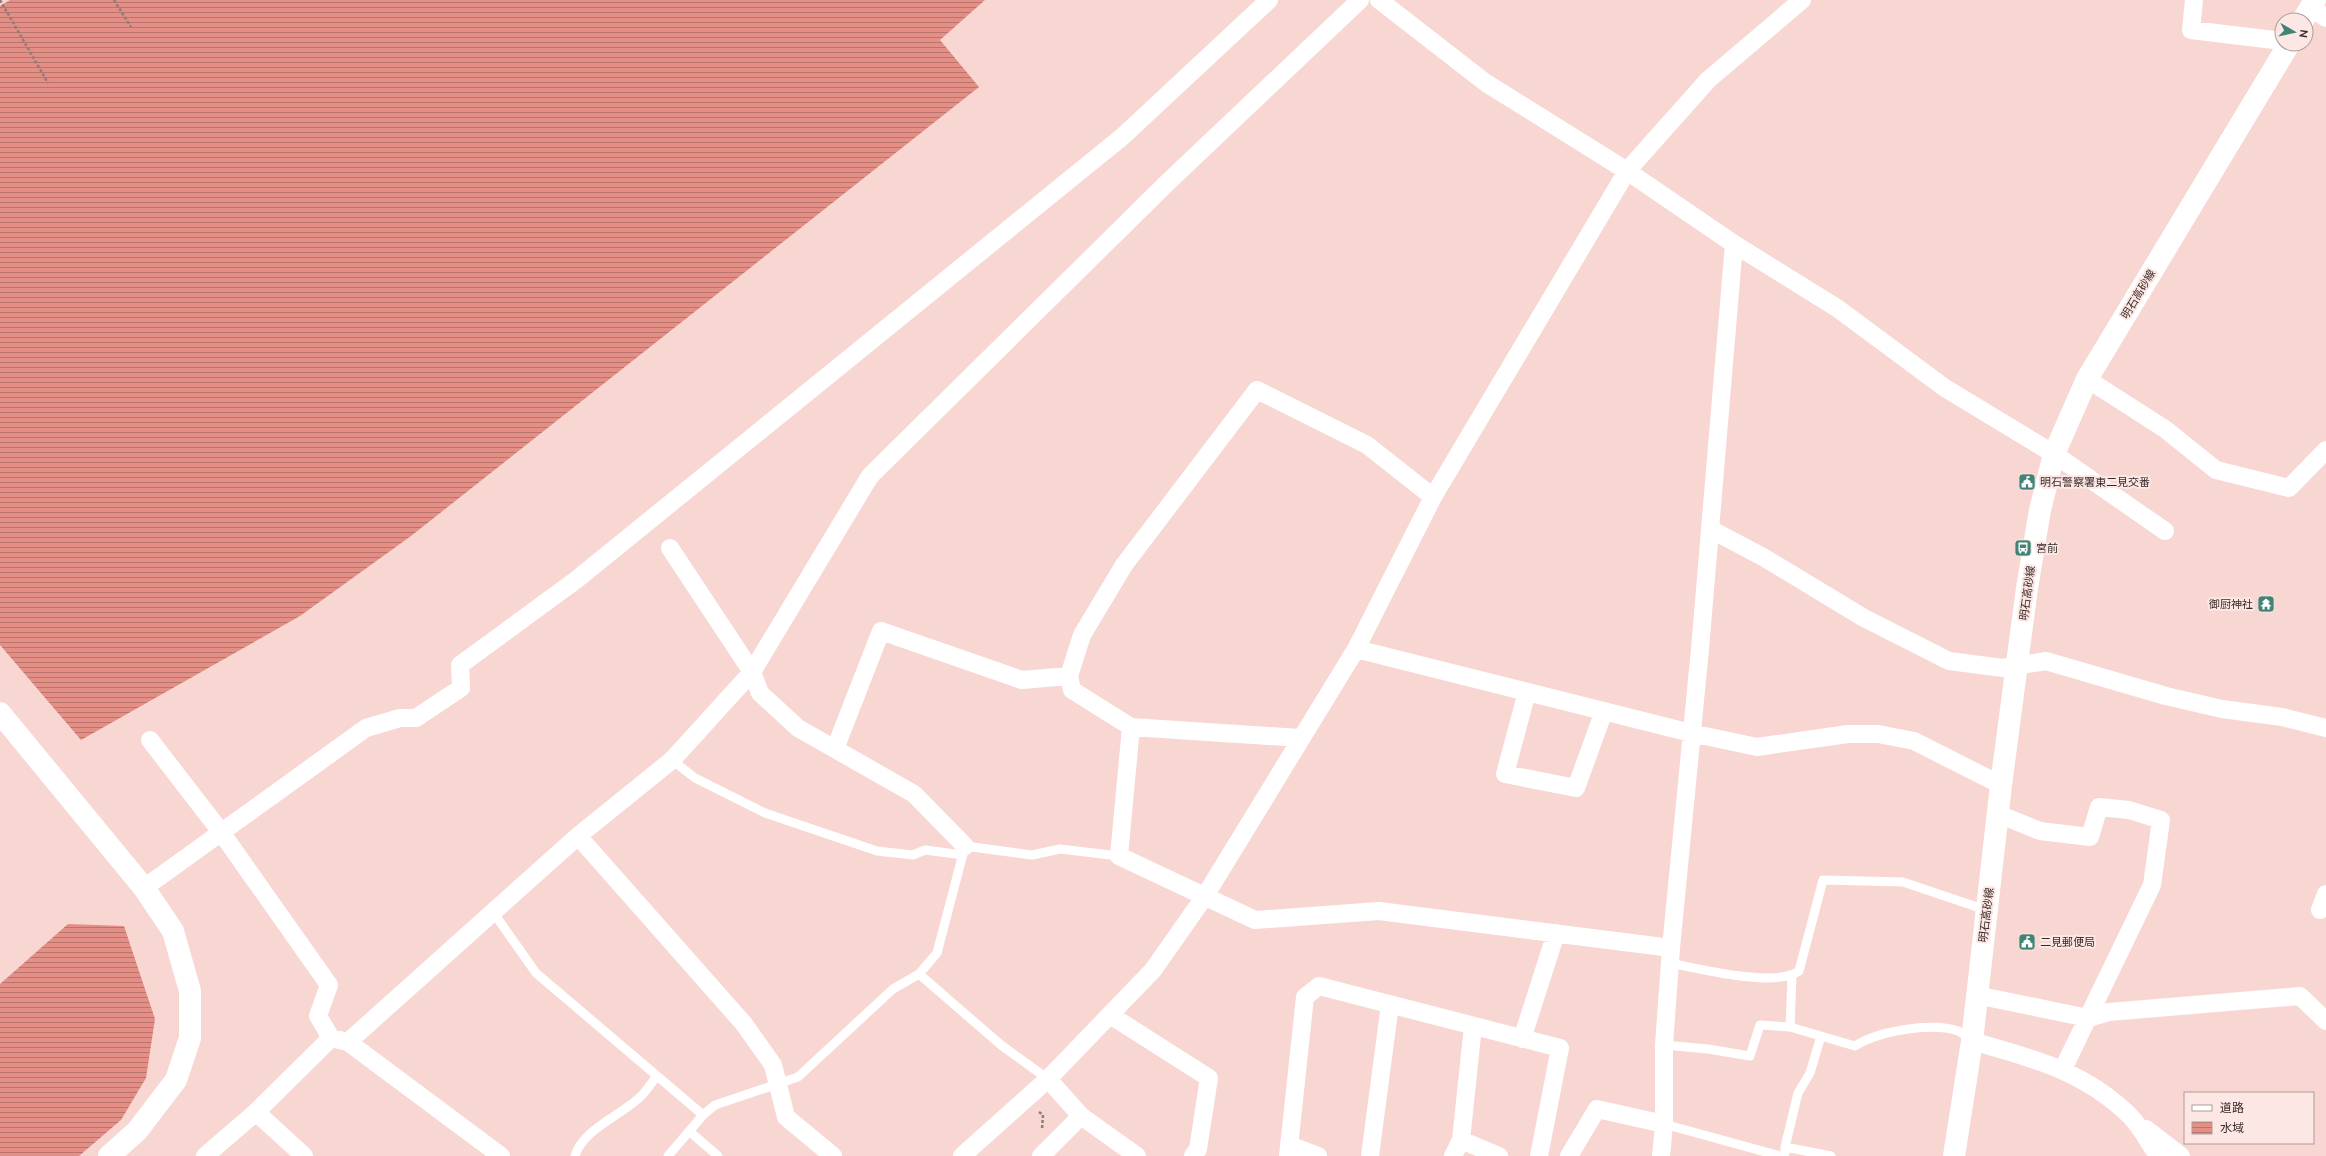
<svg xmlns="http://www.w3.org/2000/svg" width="2326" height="1156" viewBox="0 0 2326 1156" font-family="Ubuntu,'Noto Sans JP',sans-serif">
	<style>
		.water { fill: url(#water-rules) }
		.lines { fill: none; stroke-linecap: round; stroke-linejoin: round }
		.path { stroke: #927b78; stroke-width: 2.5; stroke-dasharray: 3 2; stroke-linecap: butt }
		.service { stroke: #fff; stroke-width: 9 }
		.minor { stroke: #fff; stroke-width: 18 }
		.tertiary { stroke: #fff; stroke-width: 22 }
		.secondary { stroke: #fff; stroke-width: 22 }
		.labels { text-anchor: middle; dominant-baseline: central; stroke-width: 4; stroke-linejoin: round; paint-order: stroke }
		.street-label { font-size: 11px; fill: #382b2a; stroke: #fce7e4 }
		.poi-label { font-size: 11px; fill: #382b2a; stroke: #fce7e4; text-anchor: start }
	</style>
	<defs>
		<pattern id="water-rules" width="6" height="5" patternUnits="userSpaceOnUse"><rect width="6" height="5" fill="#e38f85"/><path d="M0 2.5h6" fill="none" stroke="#b9756d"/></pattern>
	</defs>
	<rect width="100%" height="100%" fill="#f8d6d2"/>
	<path class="water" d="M10 0H985L940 40 979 87 411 536 300 616 81 740 0 645V6Z
		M68 924 124 926 155 1019 146 1078 121 1120 79 1156H0V984Z"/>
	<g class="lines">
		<path class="path" d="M0 0 48 83
			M114 0 131 27
			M1039 1112 1043 1115 1042 1129"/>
		<path class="service" d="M672 760 695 778 765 813 877 851 913 855 925 850 963 855
			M493 912 536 973 703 1115 715 1105 798 1077 893 989 919 974 937 953 965 846 1032 855 1060 849 1119 856
			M1670 963C1699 969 1775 988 1799 971L1823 880 1903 882 1986 910
			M919 974 1001 1045 1048 1079
			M1790 1027 1855 1046C1878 1031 1932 1022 1958 1031 1963 1033 1967 1038 1971 1040
			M1664 1045 1708 1049 1750 1056 1760 1025 1790 1027 1792 976
			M1664 1124 1780 1156
			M689 1131 718 1156
			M1785 1147 1798 1093 1810 1073 1821 1036
			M1785 1153V1147L1831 1156
			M575 1156C582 1130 621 1115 639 1098 646 1092 651 1083 657 1076
			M668 1156 703 1115"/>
		<path class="minor" d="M1379 0 1486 83 1627 171 1734 244 1837 308 1945 388 2054 454 2165 531
			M2194 0 2191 30 2282 41
			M2311 7 2326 18
			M2087 379 2165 429 2216 470 2289 488 2326 450
			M1710 529 1763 557 1864 618 1949 661 2003 668 2046 661 2166 696 2222 709 2282 717 2326 728
			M670 548 752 672 760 693 798 728 914 794 965 846
			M1356 649 1691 733 1757 747 1848 734H1878L1914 741 2001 785
			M1527 692 1505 774 1576 788 1604 711
			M1131 727 1119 856 1255 920 1379 911 1671 948
			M1300 738 1131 727 1072 690 1069 676 1082 635 1124 565 1257 390 1367 445 1433 497
			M150 740 221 832 329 985 318 1016 331 1038
			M835 749 881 631 1022 680 1069 676
			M1998 814 2040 831 2090 837 2099 807 2129 810 2161 820 2152 885 2063 1069
			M578 836 744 1024 773 1065 786 1117 833 1156
			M144 888 366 728 400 718H416L461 688 460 665 576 580 1122 137 1269 0
			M2320 910 2326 894
			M1976 995 2088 1018 2109 1012 2300 996 2326 1021
			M1110 1015 1209 1078 1198 1149 1193 1156
			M1522 1039 1556 933
			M1972 1041C2032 1058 2085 1071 2130 1116 2141 1127 2149 1143 2158 1156
			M348 1042 501 1156
			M256 1112 304 1156
			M1081 1116 1137 1156
			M2146 1129 2181 1156
			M1461 1140 1499 1156
			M1289 1145 1318 1156
			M205 1156 256 1112 331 1038 348 1042 578 836 672 760 752 672 870 476 1168 182 1360 0
			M962 1156 1048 1079 1153 970 1205 896 1356 649 1433 497 1627 171 1708 80 1802 0
			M1041 1156 1081 1116 1048 1079
			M1288 1156 1305 997 1319 986 1560 1048 1539 1156
			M1370 1156 1390 1004
			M1453 1156 1461 1140 1473 1026
			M1569 1156 1597 1109 1664 1124
			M1661 1156 1664 1124V1045L1671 948 1700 649 1734 244"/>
		<path class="tertiary" d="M0 713 144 888 173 931 190 991V1038L176 1080 137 1131 109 1156"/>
		<path class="secondary" d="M2303 20 2315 0
			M1954 1156 1972 1041 2001 785 2027 588 2040 510 2054 454 2087 379 2289 44"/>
	</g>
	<defs>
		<g id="civic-square" transform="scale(0.9)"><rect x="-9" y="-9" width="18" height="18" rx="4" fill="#418374" stroke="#fce7e4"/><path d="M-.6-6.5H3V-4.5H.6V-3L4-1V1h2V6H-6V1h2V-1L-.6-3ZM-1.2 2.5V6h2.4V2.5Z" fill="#fff"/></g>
		<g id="bus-square" transform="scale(0.9)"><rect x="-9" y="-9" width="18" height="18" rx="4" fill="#418374" stroke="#fce7e4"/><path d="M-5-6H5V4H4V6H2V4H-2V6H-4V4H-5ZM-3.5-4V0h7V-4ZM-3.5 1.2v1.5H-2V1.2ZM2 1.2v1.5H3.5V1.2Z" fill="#fff"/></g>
		<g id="temple-square" transform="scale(0.9)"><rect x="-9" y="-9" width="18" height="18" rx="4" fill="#418374" stroke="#fce7e4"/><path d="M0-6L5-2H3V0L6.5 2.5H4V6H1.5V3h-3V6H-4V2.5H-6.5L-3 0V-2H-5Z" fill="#fff"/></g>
	</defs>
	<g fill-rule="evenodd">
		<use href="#civic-square" x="2027" y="482"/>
		<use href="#bus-square" x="2023" y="548"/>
		<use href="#temple-square" x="2266" y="604"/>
		<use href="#civic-square" x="2027" y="942"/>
	</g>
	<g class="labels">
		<g class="street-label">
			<text transform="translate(2138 294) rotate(-59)">明石高砂線</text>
			<text transform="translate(2027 593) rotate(-82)">明石高砂線</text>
			<text transform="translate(1986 915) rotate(-83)">明石高砂線</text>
		</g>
		<g class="poi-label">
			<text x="2040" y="482">明石警察署東二見交番</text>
			<text x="2036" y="548">宮前</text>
			<text x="2253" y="604" text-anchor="end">御厨神社</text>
			<text x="2040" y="942">二見郵便局</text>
		</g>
	</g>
	<rect x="2184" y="1092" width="130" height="52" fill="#fce7e4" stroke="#ae9c9a"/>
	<rect x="2192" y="1105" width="20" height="6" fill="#ffffff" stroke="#ae9c9a"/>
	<text x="2220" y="1112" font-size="12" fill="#382b2a">道路</text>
	<rect x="2192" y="1122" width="20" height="12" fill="url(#water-rules)" stroke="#ae9c9a"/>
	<text x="2220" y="1132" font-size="12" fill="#382b2a">水域</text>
	<g transform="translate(2294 32) rotate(99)"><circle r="19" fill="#fce7e4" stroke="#ae9c9a"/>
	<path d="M0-3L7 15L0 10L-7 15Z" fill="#418374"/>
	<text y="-6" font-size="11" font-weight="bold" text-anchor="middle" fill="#382b2a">N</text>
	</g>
</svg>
